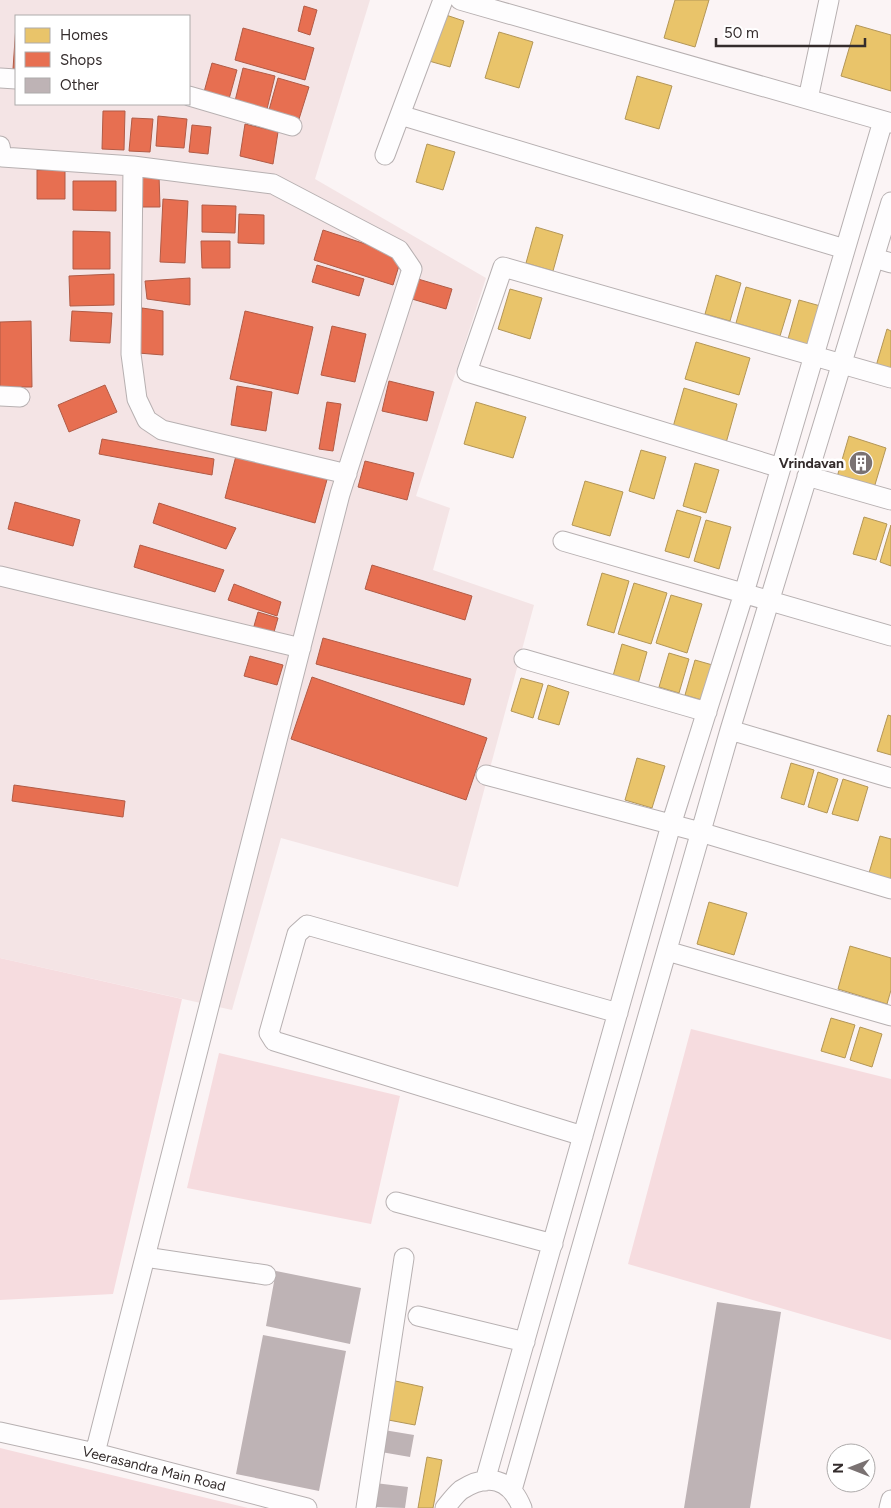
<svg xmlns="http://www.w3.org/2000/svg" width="891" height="1508" viewBox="0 0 891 1508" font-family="Figtree,sans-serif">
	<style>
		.built { fill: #f4e4e5; fill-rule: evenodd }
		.green { fill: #f6dcdf }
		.homes { fill: #e9c46a; stroke: #b39657 }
		.shops { fill: #e76f51; stroke: #b15b46 }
		.building { fill: #beb3b5 }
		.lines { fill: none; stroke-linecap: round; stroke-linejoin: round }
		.minor-casing { stroke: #b7b0b1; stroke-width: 21 }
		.minor { stroke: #fefdfe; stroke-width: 19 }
		.labels { text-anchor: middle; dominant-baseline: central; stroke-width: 5; stroke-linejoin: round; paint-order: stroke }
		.poi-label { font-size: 14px; font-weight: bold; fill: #342c2c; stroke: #fff; text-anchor: end }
		.street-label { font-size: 14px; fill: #342c2c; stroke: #fff }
	</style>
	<rect width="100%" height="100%" fill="#fbf4f5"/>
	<path class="built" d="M0 0H370L315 179 486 278 416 496 450 508 433 570 534 605 458 887 281 838 232 1010 0 958ZM16 16H189V104H16Z"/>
	<path class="green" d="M0 958 182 999 113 1294 0 1300Z
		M691 1029 891 1079V1340L628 1264Z
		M219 1053 400 1096 371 1224 187 1188Z
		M0 1448 248 1508H0Z"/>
	<path class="homes" d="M675 0H709L695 47 664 38Z
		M443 14 464 21 450 67 429 61Z
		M856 25 891 35V91L841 76Z
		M499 32 533 42 519 88 485 78Z
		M637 76 672 86 659 129 625 119Z
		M427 144 455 152 443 190 416 182Z
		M536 227 563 235 553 271 526 263Z
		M716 275 741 283 730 321 705 314Z
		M746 287 791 300 780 336 736 323Z
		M510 289 542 298 530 339 498 329Z
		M799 300 824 307 813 347 788 339Z
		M887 329 891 331V370L876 366Z
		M696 342 750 358 739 395 685 379Z
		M684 388 737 404 726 443 673 427Z
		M476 402 526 417 513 458 464 444Z
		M849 436 886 448 874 488 837 477Z
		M641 450 666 457 654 499 629 491Z
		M695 463 719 470 706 513 683 506Z
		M585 481 623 492 610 536 572 525Z
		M677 510 701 517 689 558 665 551Z
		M864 517 887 524 876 560 853 554Z
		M706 520 731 527 719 569 694 561Z
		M891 525V566L880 562Z
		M602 573 629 581 614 633 587 625Z
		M634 583 667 593 651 644 618 634Z
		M671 595 702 604 687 653 656 643Z
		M622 644 647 652 638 684 613 676Z
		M669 653 689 659 679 693 659 687Z
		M695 660 716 666 705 701 685 695Z
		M521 678 543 684 533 718 511 711Z
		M548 685 569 692 559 725 538 719Z
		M888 715 891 716V755L877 751Z
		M637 758 665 766 652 808 625 800Z
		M791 763 814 770 804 805 781 798Z
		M818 772 838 779 827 813 808 807Z
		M843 779 868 787 858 821 832 814Z
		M880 836 891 839V879L869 873Z
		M709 902 747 913 734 955 697 944Z
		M850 946 891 958V990L887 1004 838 989Z
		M831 1018 855 1025 845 1058 821 1051Z
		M860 1027 882 1034 872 1067 850 1060Z
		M391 1380 423 1387 415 1425 383 1419Z
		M427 1457 442 1460 433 1508H418Z"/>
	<path class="shops" d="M304 6 317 10 310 35 298 31Z
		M16 25V69H13Z
		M243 28 314 48 305 80 235 60Z
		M212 63 237 70 229 99 204 92Z
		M243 68 275 76 267 109 235 101Z
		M278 78 309 87 299 119 269 110Z
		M103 111H125L124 150 102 149Z
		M158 116 187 119 184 148 156 146Z
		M132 118 153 119 150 152 129 151Z
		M245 124 278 132 273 164 240 156Z
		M192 125 211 127 208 154 189 152Z
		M37 170H65V199H37Z
		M159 175 160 207H137V176Z
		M73 181H116V211L73 210Z
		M163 199 188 201 185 263 160 262Z
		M202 205 236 206 235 233 202 232Z
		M239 214 264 215V244L238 243Z
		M323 230 402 256 393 285 314 260Z
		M73 231 110 232V269H73Z
		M201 241H230V268H202Z
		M317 265 364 279 359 296 312 282Z
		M114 274V305L70 306 69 276Z
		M190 278V305L147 299 145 281Z
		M418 279 452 289 446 309 412 299Z
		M142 308 163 311V355L138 353Z
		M72 311 112 313 110 343 70 341Z
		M245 311 313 327 298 394 230 379Z
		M31 321 32 387H0V322Z
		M332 326 366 334 355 382 321 375Z
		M389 381 434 392 427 421 382 411Z
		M105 385 117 412 69 432 58 405Z
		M237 386 272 392 266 431 231 425Z
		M327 402 341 404 333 451 319 449Z
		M102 439 214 459 212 475 99 454Z
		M237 452 328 476 315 523 225 498Z
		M365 461 414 473 407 500 358 487Z
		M15 502 80 520 73 546 8 529Z
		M159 503 236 528 226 549 153 523Z
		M140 545 224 570 215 592 134 567Z
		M372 565 472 596 465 620 365 589Z
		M234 584 281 602 277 616 228 600Z
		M258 612 278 618 272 639 252 633Z
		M323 638 471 679 464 705 316 664Z
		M250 656 283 665 277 685 244 676Z
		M312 677 487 738 466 800 291 739Z
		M14 785 125 801 123 817 12 801Z"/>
	<path class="building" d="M276 1271 361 1288 350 1344 266 1326Z
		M717 1302 781 1312 750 1508H684Z
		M263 1335 346 1351 319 1491 236 1474Z
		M384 1430 414 1435 410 1457 381 1452Z
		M375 1483 408 1487 405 1508 372 1507Z"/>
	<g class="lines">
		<g class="minor-casing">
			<path id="minor" d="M460 0 891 123
				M0 78 16 79
				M189 96 292 126
				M808 99 829 0
				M400 115 845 249
				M0 146 2 157 133 166 131 354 137 399 147 420 162 430 347 474
				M385 155 443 0
				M874 258 891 263
				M0 396 20 397
				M781 468 467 372 503 267 891 378
				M807 476 891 500
				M563 541 891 636
				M0 576 301 648
				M524 659 707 712
				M730 730 891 778
				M486 775 700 832 891 889
				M667 951 891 1016
				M583 1136 274 1041 269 1033 297 934 307 925 618 1013
				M396 1202 553 1244
				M145 1257 266 1275
				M418 1316 525 1342
				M0 1432 95 1453 307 1508
				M95 1453 340 494 412 269 399 250 273 184 133 166
				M485 1481 671 825 744 593 883 121
				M512 1490 730 730 891 202
				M366 1508 404 1258
				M445 1508C450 1502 455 1495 461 1490 488 1473 510 1478 522 1508
				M889 1508 891 1500"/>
		</g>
		<use href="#minor" class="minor"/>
	</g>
	<defs>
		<g id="building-disc" transform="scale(1.25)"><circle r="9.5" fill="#7a7272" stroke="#fff"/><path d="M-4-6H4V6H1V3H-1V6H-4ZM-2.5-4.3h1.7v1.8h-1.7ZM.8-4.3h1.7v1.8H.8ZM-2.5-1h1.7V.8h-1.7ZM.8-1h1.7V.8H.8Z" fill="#fff"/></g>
	</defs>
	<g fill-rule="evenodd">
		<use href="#building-disc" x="861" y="463"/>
	</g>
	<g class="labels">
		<g class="poi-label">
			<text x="844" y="463">Vrindavan</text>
		</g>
		<g class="street-label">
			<text transform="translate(154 1469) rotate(14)">Veerasandra Main Road</text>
		</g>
	</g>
	<rect x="15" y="15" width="175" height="90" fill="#ffffff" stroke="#aeabab"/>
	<rect x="25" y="28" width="25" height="15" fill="#e9c46a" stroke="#aeabab"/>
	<text x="60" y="40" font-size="15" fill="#342c2c">Homes</text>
	<rect x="25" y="52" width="25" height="15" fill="#e76f51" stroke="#aeabab"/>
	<text x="60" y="65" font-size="15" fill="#342c2c">Shops</text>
	<rect x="25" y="78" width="25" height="15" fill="#beb3b5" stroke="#aeabab"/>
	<text x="60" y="90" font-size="15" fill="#342c2c">Other</text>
	<g transform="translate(851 1468) rotate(270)"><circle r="24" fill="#ffffff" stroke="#aeabab"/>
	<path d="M0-4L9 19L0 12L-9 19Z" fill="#7a7272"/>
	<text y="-8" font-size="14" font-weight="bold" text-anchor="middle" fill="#342c2c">N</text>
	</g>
	<path d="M716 38v8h149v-8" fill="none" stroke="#342c2c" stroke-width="2.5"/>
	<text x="724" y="38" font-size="15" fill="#342c2c" stroke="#ffffff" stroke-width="4" paint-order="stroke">50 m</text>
</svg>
